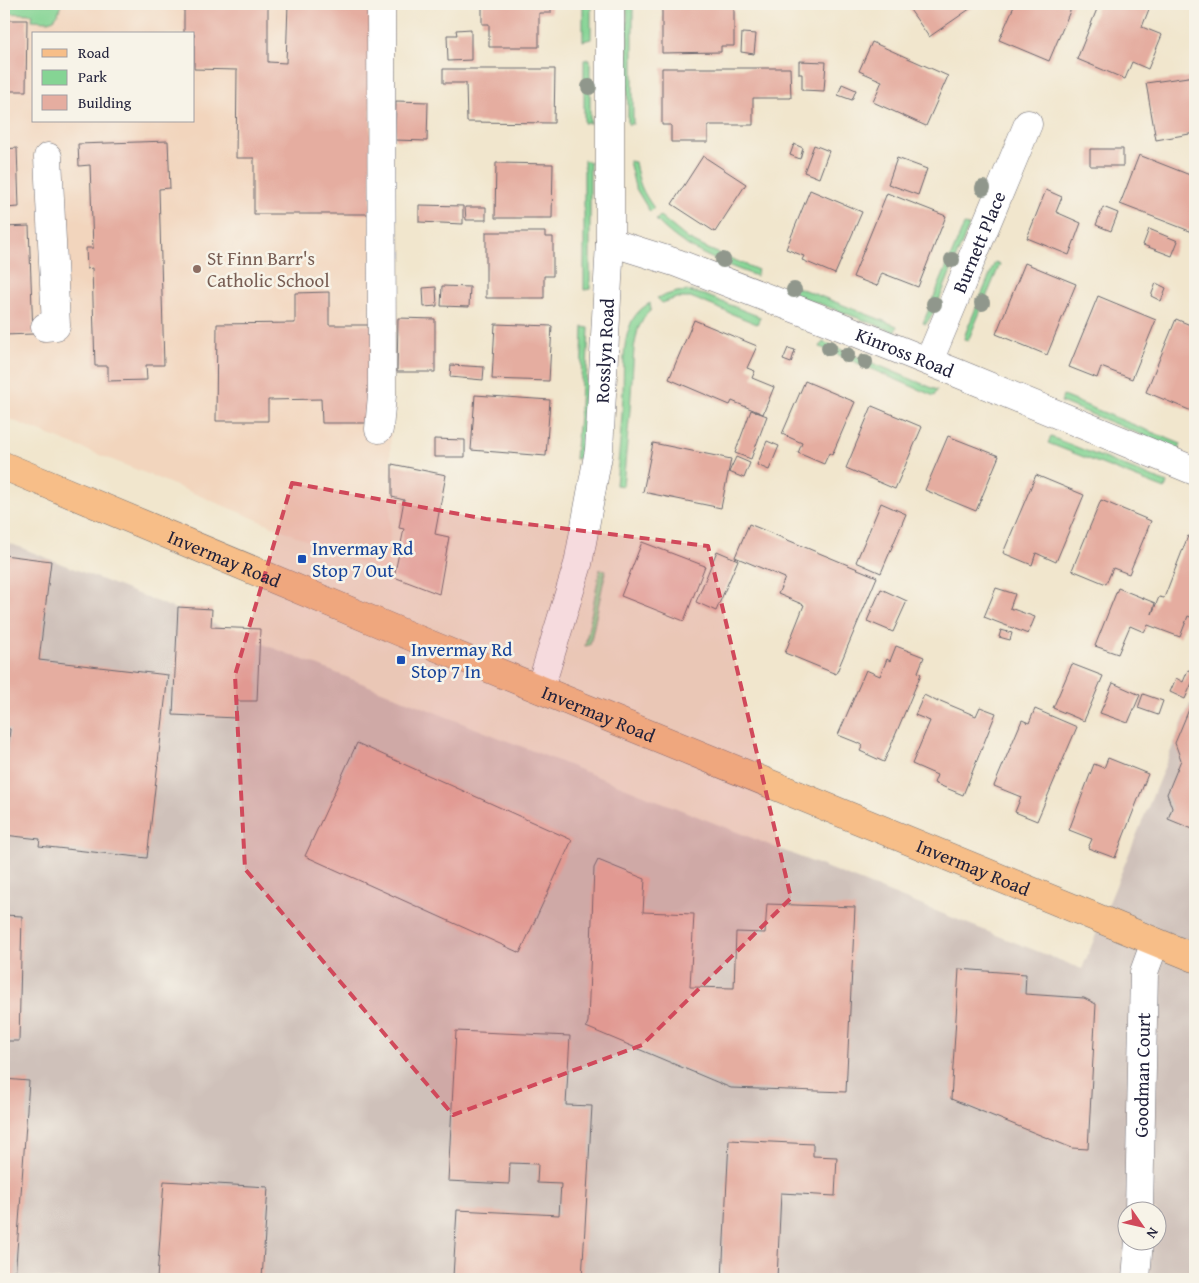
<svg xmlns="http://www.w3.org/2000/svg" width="1199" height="1283" viewBox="0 0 1199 1283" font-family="'Gentium Book Plus',serif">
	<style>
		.built { fill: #f2d5bd; fill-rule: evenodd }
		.industrial { fill: #cfc1ba; fill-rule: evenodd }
		.green { fill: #85d494; stroke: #547b68 }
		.building { fill: #e5ada0 }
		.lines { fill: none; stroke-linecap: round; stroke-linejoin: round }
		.minor-casing { stroke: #6a676e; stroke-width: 29 }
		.major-casing { stroke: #6a676e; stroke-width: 29 }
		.minor { stroke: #fff; stroke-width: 28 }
		.major { stroke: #f7be88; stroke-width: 28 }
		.tree { fill: #90978c }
		.marked { fill: #d1495b; fill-opacity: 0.2; stroke: #d1495b; stroke-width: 4; stroke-dasharray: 10 6; stroke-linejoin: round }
		.education-dot { fill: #8d6e63; stroke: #f7f3e8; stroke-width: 2 }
		.transit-dot { fill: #1a4fb4; stroke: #f7f3e8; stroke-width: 2 }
		.labels { text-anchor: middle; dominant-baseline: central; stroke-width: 5; stroke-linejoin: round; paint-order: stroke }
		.street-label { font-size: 19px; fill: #22223b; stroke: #f7f3e8 }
		.education-label { font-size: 19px; fill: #785e54; stroke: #f7f3e8; text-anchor: start }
		.transit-label { font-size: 19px; fill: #164399; stroke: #f7f3e8; text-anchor: start }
	</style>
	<rect width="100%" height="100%" fill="#f7f3e8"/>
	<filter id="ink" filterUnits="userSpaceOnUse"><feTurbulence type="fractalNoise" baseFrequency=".02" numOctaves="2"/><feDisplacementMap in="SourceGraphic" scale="10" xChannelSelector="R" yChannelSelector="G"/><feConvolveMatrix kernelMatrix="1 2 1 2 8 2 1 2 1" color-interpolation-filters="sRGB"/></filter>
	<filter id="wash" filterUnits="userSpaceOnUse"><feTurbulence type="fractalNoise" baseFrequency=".0096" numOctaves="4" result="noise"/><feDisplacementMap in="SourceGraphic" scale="20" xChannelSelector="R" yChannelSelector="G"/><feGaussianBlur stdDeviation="1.12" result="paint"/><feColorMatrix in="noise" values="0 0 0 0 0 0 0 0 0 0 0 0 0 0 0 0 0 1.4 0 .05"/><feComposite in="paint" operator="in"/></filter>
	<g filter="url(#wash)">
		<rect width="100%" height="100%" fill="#f1e6cd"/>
		<path class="built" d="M4 4H392L390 575 145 473 4 417ZM34 34H194V121H34Z"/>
		<path class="industrial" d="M4 541 1082 969 1190 704 1195 706V1279H4ZM1126 1210H1156V1240H1126Z"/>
		<path class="green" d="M4 4H61L58 14 54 19 48 21 32 20 33 14 4 13Z
			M583 4H591V39L583 41Z
			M627 4H633V124H628Z
			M590 59V123H584V60Z
			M584 160 590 162V289L584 290Z
			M629 161 635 162C639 183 641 190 654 208L650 212 635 187Z
			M660 216 688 239 706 248 758 270 756 276C732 267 708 258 687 245 675 238 665 229 656 220Z
			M964 225 969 226 935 310 926 324 923 323Z
			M995 262 1000 264 968 341 964 339 966 332Z
			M789 284 897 326 895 332 786 291Z
			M688 291 705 295 760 317 757 324 693 298H677L662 303 657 298 676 292Z
			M650 303 651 310 645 316 638 329 634 348 630 410 623 486 616 485C619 454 622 423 623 392 624 371 622 345 630 326 633 316 641 308 650 303Z
			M583 327 589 328 584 424 581 458 575 459 580 406Z
			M823 342 937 390 934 396 820 347Z
			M1063 396 1181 444 1179 450 1061 402Z
			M1051 437 1167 483 1165 489 1048 443Z
			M600 569 606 570 590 645 585 646Z"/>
		<g id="blocks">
			<path class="building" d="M184 4H268V62L286 63 288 4H370L371 214H254V158H236L237 70 194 69V34H184Z
				M482 4H551V13H539V47H489V24H482Z
				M662 4 734 5V46H721V52L662 53Z
				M906 4H973L974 6 929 37Z
				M1015 4H1073L1049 61 999 40Z
				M1099 4H1151L1142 27 1162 35 1148 69 1132 62 1125 79 1077 59Z
				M4 20H27L26 91H4Z
				M471 29V60L448 61 447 35H457L456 30Z
				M742 33 756 34 754 54 741 52Z
				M872 42 948 76 926 126 873 102 882 81 859 71Z
				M799 61 826 62 824 91 802 90V74H799Z
				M662 68H790L791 98H753V125H708V142H671V125H662Z
				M443 69H555L554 123 467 122 466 83H443Z
				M1195 76V133L1156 140 1146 83Z
				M842 84 856 90 852 100 838 95Z
				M396 101 428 102 427 141 395 140Z
				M168 141 170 188 159 189 164 365H146L147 380 108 381V366H95L92 268 87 269 86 248H93L90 165 79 166 78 144Z
				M794 144 803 148 800 159 790 155Z
				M814 145 829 151 819 178 804 172Z
				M17 148 19 207 4 208V149Z
				M1090 149H1123V166H1090Z
				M1139 155 1195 177V233L1120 204Z
				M703 156 746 184 715 232 672 204Z
				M897 158 927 169 918 195 888 184Z
				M496 163 553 164 552 218H495Z
				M810 190 862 212 835 274 802 260 804 256 786 249Z
				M1046 190 1062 197 1056 212 1081 223 1069 255 1027 238Z
				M887 193 946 216 918 287 882 273 877 286 853 277Z
				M419 205 463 206V224L419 222Z
				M465 207H486V220H466Z
				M1103 207 1118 213 1111 231 1096 225Z
				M29 226 33 334 4 335V227Z
				M1149 229 1178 241 1172 256 1143 245Z
				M486 232H545V237H553V276H544V298H486Z
				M1025 263 1076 284 1047 355 996 334Z
				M1156 283 1166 288 1161 301 1151 296Z
				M442 286 470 287 469 307 441 306Z
				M436 287 437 306 424 307 423 288Z
				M329 292V325H377V423H322L321 399 268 400V421H216L217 324 295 323V293Z
				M1098 296 1156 320 1132 379 1101 367 1097 378 1069 367Z
				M398 318 435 319V372H397Z
				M1176 319 1195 327V409L1194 412 1146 392Z
				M694 320 757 346 747 368 755 371 752 378 774 387 763 414 732 401 730 405 669 379Z
				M495 324 552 326 549 381 492 379Z
				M788 348 795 350 791 363 783 360Z
				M451 365 484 367 483 380 450 377Z
				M805 381 855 402 832 455 829 453 824 464 798 453 802 443 782 434Z
				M475 395 550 400 546 456 471 450Z
				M872 406 922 427 895 489 846 468Z
				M751 410 767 416 751 459 735 453Z
				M948 436 999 456 976 511 925 490Z
				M434 439 465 440V457H434Z
				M767 441 779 446 769 470 757 465Z
				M653 443 731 459 721 508 643 492Z
				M736 457 750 463 744 478 729 472Z
				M392 464 446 475 435 534 449 537 439 594 394 577 404 529 399 528 404 500 392 497Z
				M1036 475 1084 495 1056 562 1036 553 1032 565 1003 553Z
				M1101 500 1151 521 1129 574 1113 568 1106 584 1072 570Z
				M881 503 906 514 881 573 856 562Z
				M749 524 877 577 836 674 785 653 804 605 778 594 785 578 735 557Z
				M1188 536 1195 539V619L1188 616 1180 637 1148 625 1144 632 1130 626 1118 654 1095 646 1118 588 1155 603 1152 614 1159 597 1164 598Z
				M642 542 705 566 684 621 621 596Z
				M717 551 738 560 716 611 696 602Z
				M4 555 51 561 39 660 168 675 147 858 39 846 40 839 4 835V785L10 729 4 728Z
				M996 588 1015 594 1010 608 1035 617 1028 634 984 617Z
				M881 589 907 601 893 632 867 621Z
				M178 607 212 609 211 627 260 629 257 701H237L236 718 173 715Z
				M1001 630 1012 633 1010 640 999 637Z
				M896 646 924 657 918 672 921 674 884 762 860 751 863 745 838 735 866 670 880 676 887 659 890 661Z
				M1072 664 1103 676 1084 721 1053 708Z
				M1188 670 1195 672V676L1185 699 1170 692 1176 678 1183 682Z
				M1113 683 1140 695 1128 723 1100 713Z
				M1143 694 1163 701 1158 715 1138 708Z
				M924 695 938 702V700L976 716 980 707 996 713 963 795 934 783 937 775 912 764 930 721 915 715Z
				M1190 707 1195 709V830L1168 819 1172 808 1167 794 1181 760 1175 743Z
				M1035 709 1077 727 1037 821 1015 812 1021 797 994 786 1022 720 1029 723Z
				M357 743 572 840 520 953 305 856Z
				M1108 758 1148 774 1115 858 1088 848 1092 839 1069 830 1094 764 1104 768Z
				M598 860 645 879 643 912 694 914 690 987 734 988 736 932 765 933 767 904 855 907 846 1092 731 1088 586 1027 588 1022 594 868Z
				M4 915 22 916 19 1041H4Z
				M959 969 1026 974 1025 994 1084 998 1096 1004 1088 1149 1072 1148 951 1099Z
				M456 1031 570 1036 566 1105 592 1106 582 1279H491L453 1277 457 1210 559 1215 561 1184 537 1183 538 1164 510 1163 509 1184 448 1181Z
				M4 1079 29 1081 15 1279H4Z
				M729 1140 813 1144V1156L837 1157 835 1196 781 1193 777 1279H722Z
				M164 1181 268 1187 262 1279H157Z"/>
		</g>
	</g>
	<g filter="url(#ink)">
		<use href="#blocks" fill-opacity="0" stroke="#6a676e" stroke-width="1"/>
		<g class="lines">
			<g class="minor-casing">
				<g id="minor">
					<path id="s1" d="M610 242 677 263 822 319 957 373 1195 471"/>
					<path d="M45 327 56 326 48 157"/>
					<path id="s2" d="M929 361 1028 124"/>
					<path d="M379 429 382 395 381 4"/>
					<path id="s3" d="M540 689 578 564 599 450 610 242V4"/>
					<path id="s4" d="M1139 1210 1144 972 1155 942"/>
					<path d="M1136 1279 1139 1240"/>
				</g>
			</g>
			<g class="major-casing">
				<g id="major">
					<path id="s5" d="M4 466 417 639 1195 958"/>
				</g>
			</g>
			<use href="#minor" class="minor"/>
			<use href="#major" class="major"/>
		</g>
		<g class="tree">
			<circle cx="589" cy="87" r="8"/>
			<circle cx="983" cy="188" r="8"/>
			<circle cx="723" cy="260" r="8"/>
			<circle cx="952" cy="260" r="8"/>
			<circle cx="794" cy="290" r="8"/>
			<circle cx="982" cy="303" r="8"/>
			<circle cx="934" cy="304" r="8"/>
			<circle cx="829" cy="348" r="8"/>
			<circle cx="847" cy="355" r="8"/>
			<circle cx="865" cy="362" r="8"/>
		</g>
	</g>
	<path class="marked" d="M292 483 486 519 708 546 791 898 642 1045 453 1115 245 869 235 675Z"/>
	<circle class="education-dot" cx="197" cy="269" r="5"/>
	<g class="transit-dot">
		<rect x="297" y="554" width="10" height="10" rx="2.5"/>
		<rect x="396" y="655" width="10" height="10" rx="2.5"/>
	</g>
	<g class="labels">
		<g class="street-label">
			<text stroke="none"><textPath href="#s2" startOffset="129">Burnett Place</textPath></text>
			<text stroke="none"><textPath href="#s3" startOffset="346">Rosslyn Road</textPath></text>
			<text stroke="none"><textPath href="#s1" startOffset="315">Kinross Road</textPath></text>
			<text stroke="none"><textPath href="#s5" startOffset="239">Invermay Road</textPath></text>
			<text stroke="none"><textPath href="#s5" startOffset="644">Invermay Road</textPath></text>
			<text stroke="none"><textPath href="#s5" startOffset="1049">Invermay Road</textPath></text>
			<text stroke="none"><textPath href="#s4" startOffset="135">Goodman Court</textPath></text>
		</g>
		<g class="education-label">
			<text x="207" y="258">St Finn Barr's<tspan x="207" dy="22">Catholic School</tspan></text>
		</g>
		<g class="transit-label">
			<text x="312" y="548">Invermay Rd<tspan x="312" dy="22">Stop 7 Out</tspan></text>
			<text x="411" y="649">Invermay Rd<tspan x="411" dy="22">Stop 7 In</tspan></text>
		</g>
	</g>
	<rect width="1199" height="1283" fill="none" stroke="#f7f3e8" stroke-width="20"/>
	<rect x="32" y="32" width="162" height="90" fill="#f7f3e8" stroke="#a29fa3"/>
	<rect x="42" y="49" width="25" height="8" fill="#f7be88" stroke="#a29fa3"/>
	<text x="78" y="58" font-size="15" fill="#22223b">Road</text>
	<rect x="42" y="70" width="25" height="15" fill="#85d494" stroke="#a29fa3"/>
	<text x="78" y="82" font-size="15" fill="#22223b">Park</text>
	<rect x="42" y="95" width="25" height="15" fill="#e5ada0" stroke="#a29fa3"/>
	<text x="78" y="108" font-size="15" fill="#22223b">Building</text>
	<g transform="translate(1142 1226) rotate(124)"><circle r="24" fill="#f7f3e8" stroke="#a29fa3"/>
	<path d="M0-4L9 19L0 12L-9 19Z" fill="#d1495b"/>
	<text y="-8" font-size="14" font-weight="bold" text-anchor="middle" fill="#22223b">N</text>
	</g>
</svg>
